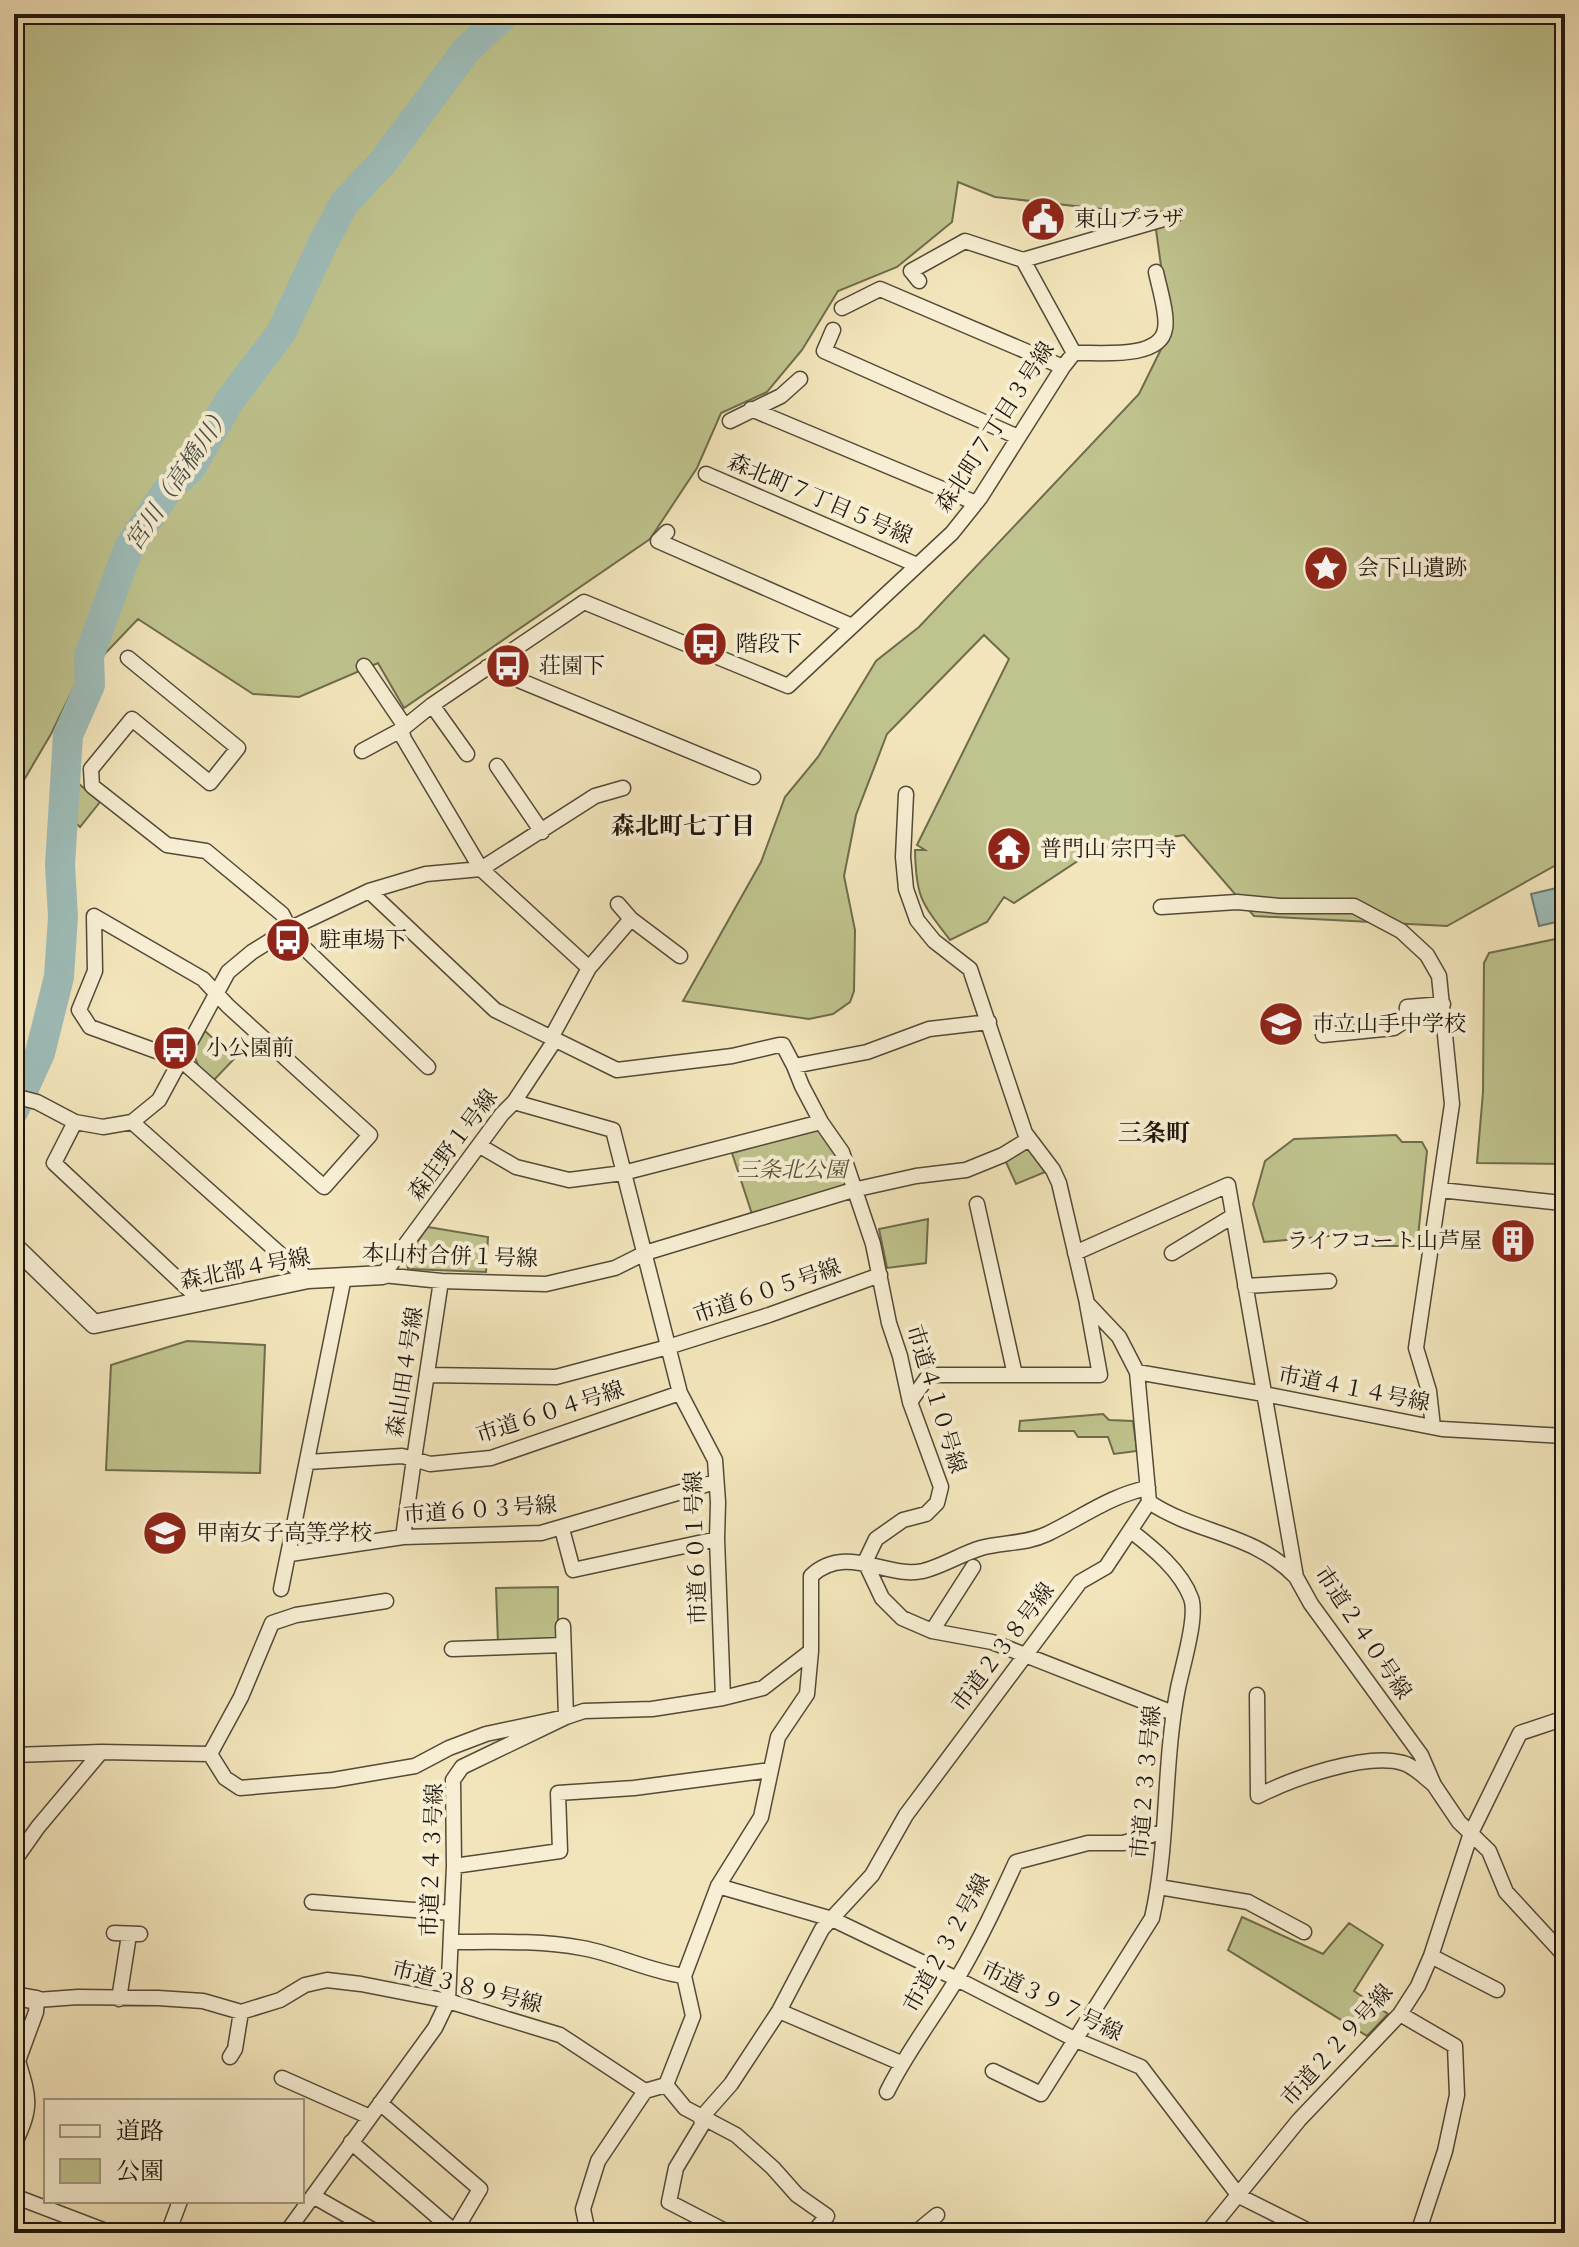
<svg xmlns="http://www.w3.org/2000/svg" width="1579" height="2247" viewBox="0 0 1579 2247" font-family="'IM FELL French Canon','Noto Serif JP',serif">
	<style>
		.green { fill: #bfc38d; stroke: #6e6c4c; stroke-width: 2 }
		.water { fill: #9ebdb9; stroke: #6b7a74; stroke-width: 2 }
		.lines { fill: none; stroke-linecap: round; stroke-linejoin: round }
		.river { stroke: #9ebdb9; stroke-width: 30 }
		.minor-casing { stroke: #534a38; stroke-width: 17 }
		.tertiary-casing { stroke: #534a38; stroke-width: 21 }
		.minor { stroke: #f7eed3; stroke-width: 14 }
		.tertiary { stroke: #f7eed3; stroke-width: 18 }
		.labels { text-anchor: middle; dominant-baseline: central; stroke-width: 8; stroke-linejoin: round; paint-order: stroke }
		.poi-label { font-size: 22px; fill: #1e160c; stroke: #f7eed3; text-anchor: start }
		.street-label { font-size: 22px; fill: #1e160c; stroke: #f7eed3 }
		.park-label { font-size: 22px; font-style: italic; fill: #565339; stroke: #f7eed3 }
		.water-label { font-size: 24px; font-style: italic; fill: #4b5049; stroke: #f7eed3 }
		.neighbourhood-label { font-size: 24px; font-weight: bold; fill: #1e160c; stroke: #f7eed3 }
	</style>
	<rect width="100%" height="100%" fill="#f3e5bb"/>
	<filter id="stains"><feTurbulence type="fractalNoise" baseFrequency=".0025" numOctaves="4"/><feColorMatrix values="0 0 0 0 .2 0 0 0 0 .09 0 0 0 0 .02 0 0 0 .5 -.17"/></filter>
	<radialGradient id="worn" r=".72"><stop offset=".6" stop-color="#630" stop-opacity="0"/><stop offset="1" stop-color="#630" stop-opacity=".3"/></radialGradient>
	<path class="green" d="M14 14H1565V860L1447 926 1254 916 1184 835 1096 849 1014 903 1004 897 987 922 950 940C921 902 916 898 915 850H925L917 845 1009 659 984 635 887 734 856 815 844 876 855 930 854 991 850 1002 833 1014 809 1019 683 1001 761 862 785 797 818 757 876 661 919 627 1139 394 1170 331 1154 215 995 197 958 182 952 222 897 267 838 291 802 350 767 392 721 413 697 468 650 539 404 708 378 663 299 697 253 694 138 619 75 685 51 734 14 797Z
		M78 783 100 802 80 827 71 819 73 788Z
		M1565 937V1164L1477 1163 1483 1092 1484 963 1489 953Z
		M205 1031 235 1058 213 1081 200 1070 193 1052Z
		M818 1129 838 1157 848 1188 752 1214 732 1153Z
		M1396 1135 1402 1142H1422L1427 1151 1417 1246H1362V1233L1264 1242 1253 1204 1265 1161 1294 1139Z
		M1024 1149H1029L1045 1172 1016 1184 1005 1160Z
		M928 1219 926 1263 887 1268 879 1229Z
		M428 1227 488 1237 486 1272 408 1269 406 1257Z
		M187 1341 265 1345 260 1473 106 1470 111 1365Z
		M1103 1414 1109 1420 1133 1421 1137 1451 1114 1454 1108 1437H1078L1074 1431H1019L1020 1421Z
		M558 1587V1643H498L496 1588Z
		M1242 1917 1323 1954 1349 1923 1383 1945 1354 1991 1388 2014 1367 2036 1228 1950Z"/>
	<path class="water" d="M1565 886V920L1539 926 1531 894Z"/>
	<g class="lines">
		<path class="river" d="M14 1110 40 1053 59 977 63 917 60 865 68 735 90 685 89 656 129 547 169 488 190 469 230 400 281 333 323 243 345 202 383 162 467 49 505 14"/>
		<g class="minor-casing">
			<path id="minor" d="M1023 260 1174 216
				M842 308 880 289 1063 367
				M833 330 824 351 1018 437
				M1074 353C1098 352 1160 360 1165 329 1168 315 1159 287 1156 272
				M751 409 976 503
				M730 421 781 396 800 379
				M706 474 917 565
				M667 532 658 541 852 626
				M128 658 238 748 210 783 132 719 91 769 92 786 167 845 206 851 282 914 295 939 428 1067
				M364 666 404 725
				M487 667 753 777
				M432 705 467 754
				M362 751 401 730
				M497 766 542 832
				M369 891 495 1010 617 1070 732 1056 779 1045H783L794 1066 867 1052 929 1029 989 1022
				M618 904 631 919
				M1161 907 1237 902 1279 906H1354L1401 931 1427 955 1439 976 1452 1104 1416 1348 1429 1391 1433 1427
				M94 916 203 979 228 1006 370 1135 324 1187 181 1060 90 1027 79 1010 95 971Z
				M589 968 481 869 404 739 401 730 432 705 584 602 788 686 952 533 980 498 1063 367 1074 353 1023 260 965 241 911 271 919 281
				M1323 1035 1394 1028 1406 1020 1407 1007 1443 1004
				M551 1038 589 968 631 919 680 956
				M555 1040 514 1102 502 1114 383 1275 441 1281 546 1284 615 1268 645 1253 853 1190 916 1176 966 1170 1003 1155 1029 1139
				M794 1066 802 1086 821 1122 842 1152 873 1244 889 1323 900 1356 910 1402 941 1487 937 1503 926 1514 903 1520 876 1539 865 1562 882 1598 902 1618 932 1631 992 1642 1173 1713
				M14 1096 37 1102 75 1122 103 1127 132 1122 159 1100 228 972 252 952 289 929 369 891 426 874 481 869 595 796 623 788
				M514 1102 613 1130 680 1393 715 1460 718 1502 717 1539 723 1698
				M75 1122 54 1163 200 1300
				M132 1122 308 1279
				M480 1146 516 1167 569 1180 623 1173 821 1122
				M1440 1190 1562 1203 1565 1210
				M977 1204 1015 1375
				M1075 1253 1228 1185 1296 1577 1311 1604 1421 1755 1434 1785 1459 1822 1489 1851 1506 1892 1565 1956
				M1172 1253 1233 1216
				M1245 1286 1329 1281
				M1137 1372 1264 1394 1442 1429 1565 1436
				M427 1375 556 1377 668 1347 769 1315 880 1275
				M910 1402 929 1375H1100L1087 1304
				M308 1462 402 1456 414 1459 441 1281
				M1149 1502C1199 1535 1252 1532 1296 1577
				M562 1529 573 1570 717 1539
				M403 1537 414 1459 430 1464 491 1458 680 1393
				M290 1554 403 1537 541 1533 715 1482
				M281 1589 344 1277
				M932 1631 973 1567
				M452 1649 563 1645
				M1257 1695 1258 1796C1291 1779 1366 1752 1403 1763 1414 1766 1424 1777 1433 1784
				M210 1754 225 1778 240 1788 333 1780 415 1766 449 1748 486 1734 566 1717 563 1626
				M14 1755 101 1752
				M14 1861 38 1827 101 1752 210 1754 241 1697 272 1623 296 1615 386 1601
				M454 1866 560 1851 558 1793 634 1788 771 1770
				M718 1886 832 1919 957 1979 1076 2040 1141 2067 1239 2196 1313 2233
				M1159 1887 1248 1902 1304 1932
				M312 1902 452 1913
				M114 1933 140 1934
				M451 1942C494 1942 538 1940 582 1948 616 1954 648 1971 684 1976
				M1431 1956 1497 1990
				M119 1999 129 1935
				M779 2011 901 2063
				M1400 2014 1455 2046 1457 2095 1445 2151 1418 2233
				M230 2057 235 2049 241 2012
				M14 2064 18 2061 36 2012 37 2000 78 1997 158 1998 203 2001 241 2012 280 2000 305 1985 327 1980 361 1984 448 2001 560 2035 645 2091 666 2085 685 2108 736 2135 773 2168 797 2195 827 2216 813 2233
				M993 2071 1041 2094 1152 1918C1169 1843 1163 1764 1178 1688 1182 1668 1198 1616 1191 1598 1181 1571 1153 1548 1131 1531
				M282 2078 370 2117
				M666 2085 693 2016 684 1976 718 1886 761 1817 778 1737 807 1694 811 1651V1576C846 1543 887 1579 923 1571 943 1566 961 1554 981 1548 1003 1542 1026 1544 1047 1534 1081 1518 1111 1495 1148 1488
				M887 2092C907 2051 935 2016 958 1977 980 1940 998 1901 1016 1862L1088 1843H1123L1162 1832
				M380 2103 480 2189 454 2233
				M351 2142 455 2232
				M14 2145C32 2107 30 2100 18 2061
				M14 2196 111 2233
				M313 2196 378 2233
				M168 2233 180 2201
				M286 2233 435 2028 448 2001 454 1866 453 1780 462 1767 566 1717 584 1711 652 1709 723 1698 763 1688 811 1651
				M588 2233 583 2209 598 2161 645 2091
				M729 2233 669 2202 676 2168 702 2125 701 2118 731 2084 779 2011 822 1929 872 1875 906 1815 1080 1582 1106 1567 1149 1502 1137 1372 1119 1337 1087 1303 1059 1183 1053 1170 1025 1133 970 969 934 941 917 920 906 889 903 857 906 794
				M915 2233 937 2215
				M1207 2233 1299 2120 1400 2014 1418 1986 1431 1956 1471 1833 1520 1733 1565 1718"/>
		</g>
		<g class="tertiary-casing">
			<path id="tertiary" d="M14 1246 94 1324 308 1279 383 1275
				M14 1996 37 2000"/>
		</g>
		<use href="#minor" class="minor"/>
		<use href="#tertiary" class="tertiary"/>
	</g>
	<defs>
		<g id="civic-disc" transform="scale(2.3)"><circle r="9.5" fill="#8f2418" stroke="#f7eed3"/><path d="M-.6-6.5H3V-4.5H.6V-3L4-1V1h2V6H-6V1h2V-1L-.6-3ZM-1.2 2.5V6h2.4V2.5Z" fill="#fff"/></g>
		<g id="sight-disc" transform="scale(2.3)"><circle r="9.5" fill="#8f2418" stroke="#f7eed3"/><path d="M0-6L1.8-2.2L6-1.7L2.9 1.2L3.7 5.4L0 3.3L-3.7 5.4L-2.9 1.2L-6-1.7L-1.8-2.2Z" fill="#fff"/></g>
		<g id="bus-disc" transform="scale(2.3)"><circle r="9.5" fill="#8f2418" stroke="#f7eed3"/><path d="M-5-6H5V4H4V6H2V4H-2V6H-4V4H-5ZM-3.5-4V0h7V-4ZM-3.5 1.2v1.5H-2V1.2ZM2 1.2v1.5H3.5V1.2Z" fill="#fff"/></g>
		<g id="temple-disc" transform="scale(2.3)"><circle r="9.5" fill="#8f2418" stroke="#f7eed3"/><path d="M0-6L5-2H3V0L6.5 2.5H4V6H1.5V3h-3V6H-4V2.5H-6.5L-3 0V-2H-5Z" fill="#fff"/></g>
		<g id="school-disc" transform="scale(2.3)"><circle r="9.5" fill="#8f2418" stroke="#f7eed3"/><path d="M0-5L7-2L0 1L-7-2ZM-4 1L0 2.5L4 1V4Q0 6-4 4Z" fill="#fff"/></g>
		<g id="building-disc" transform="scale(2.3)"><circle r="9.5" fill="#8f2418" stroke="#f7eed3"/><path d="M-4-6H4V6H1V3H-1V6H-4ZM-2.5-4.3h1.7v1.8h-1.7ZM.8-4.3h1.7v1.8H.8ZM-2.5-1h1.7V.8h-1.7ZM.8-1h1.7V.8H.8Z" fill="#fff"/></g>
	</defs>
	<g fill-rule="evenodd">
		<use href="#civic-disc" x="1043" y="219"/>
		<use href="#sight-disc" x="1326" y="568"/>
		<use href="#bus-disc" x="705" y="644"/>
		<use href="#bus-disc" x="508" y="666"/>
		<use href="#temple-disc" x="1009" y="849"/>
		<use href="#bus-disc" x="288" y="940"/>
		<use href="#school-disc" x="1281" y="1024"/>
		<use href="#bus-disc" x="175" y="1048"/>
		<use href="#building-disc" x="1513" y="1241"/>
		<use href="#school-disc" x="165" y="1533"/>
	</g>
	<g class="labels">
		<g class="poi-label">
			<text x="1074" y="219">東山プラザ</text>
			<text x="1357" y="568">会下山遺跡</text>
			<text x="736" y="644">階段下</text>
			<text x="539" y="666">荘園下</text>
			<text x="1040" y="849">普門山 宗円寺</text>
			<text x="319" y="940">駐車場下</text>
			<text x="1312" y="1024">市立山手中学校</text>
			<text x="206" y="1048">小公園前</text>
			<text x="1482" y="1241" text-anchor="end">ライフコート山芦屋</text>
			<text x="196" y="1533">甲南女子高等学校</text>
		</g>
		<g class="street-label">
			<text transform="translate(995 427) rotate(-57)">森北町７丁目３号線</text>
			<text transform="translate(820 499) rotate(23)">森北町７丁目５号線</text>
			<text transform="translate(453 1145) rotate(-53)">森庄野１号線</text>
			<text transform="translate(450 1256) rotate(2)">本山村合併１号線</text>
			<text transform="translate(245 1269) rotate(-11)">森北部４号線</text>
			<text transform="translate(767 1291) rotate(-19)">市道６０５号線</text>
			<text transform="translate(405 1372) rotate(-81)">森山田４号線</text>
			<text transform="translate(1354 1389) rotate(11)">市道４１４号線</text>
			<text transform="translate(936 1399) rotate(73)">市道４１０号線</text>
			<text transform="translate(550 1412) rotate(-18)">市道６０４号線</text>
			<text transform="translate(480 1510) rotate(-4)">市道６０３号線</text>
			<text transform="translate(696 1548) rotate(-92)">市道６０１号線</text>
			<text transform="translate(1363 1633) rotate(56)">市道２４０号線</text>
			<text transform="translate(1003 1647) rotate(-53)">市道２３８号線</text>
			<text transform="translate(1146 1782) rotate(-85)">市道２３３号線</text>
			<text transform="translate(432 1860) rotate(-88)">市道２４３号線</text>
			<text transform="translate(947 1943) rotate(-61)">市道２３２号線</text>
			<text transform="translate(467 1987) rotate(14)">市道３８９号線</text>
			<text transform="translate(1052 2001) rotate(26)">市道３９７号線</text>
			<text transform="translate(1337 2045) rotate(-48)">市道２２９号線</text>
		</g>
		<g class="park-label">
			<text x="792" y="1170">三条北公園</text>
		</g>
		<g class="water-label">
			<text transform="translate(178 478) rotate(-56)">宮川（高橋川）</text>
		</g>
		<g class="neighbourhood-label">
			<text x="683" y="826">森北町七丁目</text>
			<text x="1154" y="1133">三条町</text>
		</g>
	</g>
	<rect width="1579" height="2247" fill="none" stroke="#f3e5bb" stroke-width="48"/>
	<rect x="16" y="16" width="1547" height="2215" fill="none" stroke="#1e160c" stroke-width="4"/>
	<rect x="24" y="24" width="1531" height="2199" fill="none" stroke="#1e160c" stroke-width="2"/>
	<rect x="44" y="2099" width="260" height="104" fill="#f7eed3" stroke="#a09883" stroke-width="2"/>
	<rect x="60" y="2125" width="40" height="12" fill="#f7eed3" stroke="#a09883" stroke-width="2"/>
	<text x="116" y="2139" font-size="24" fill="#1e160c">道路</text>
	<rect x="60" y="2159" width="40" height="24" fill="#bfc38d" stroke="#a09883" stroke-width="2"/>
	<text x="116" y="2179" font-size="24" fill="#1e160c">公園</text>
	<rect width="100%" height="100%" filter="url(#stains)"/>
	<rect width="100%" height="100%" fill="url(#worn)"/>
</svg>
